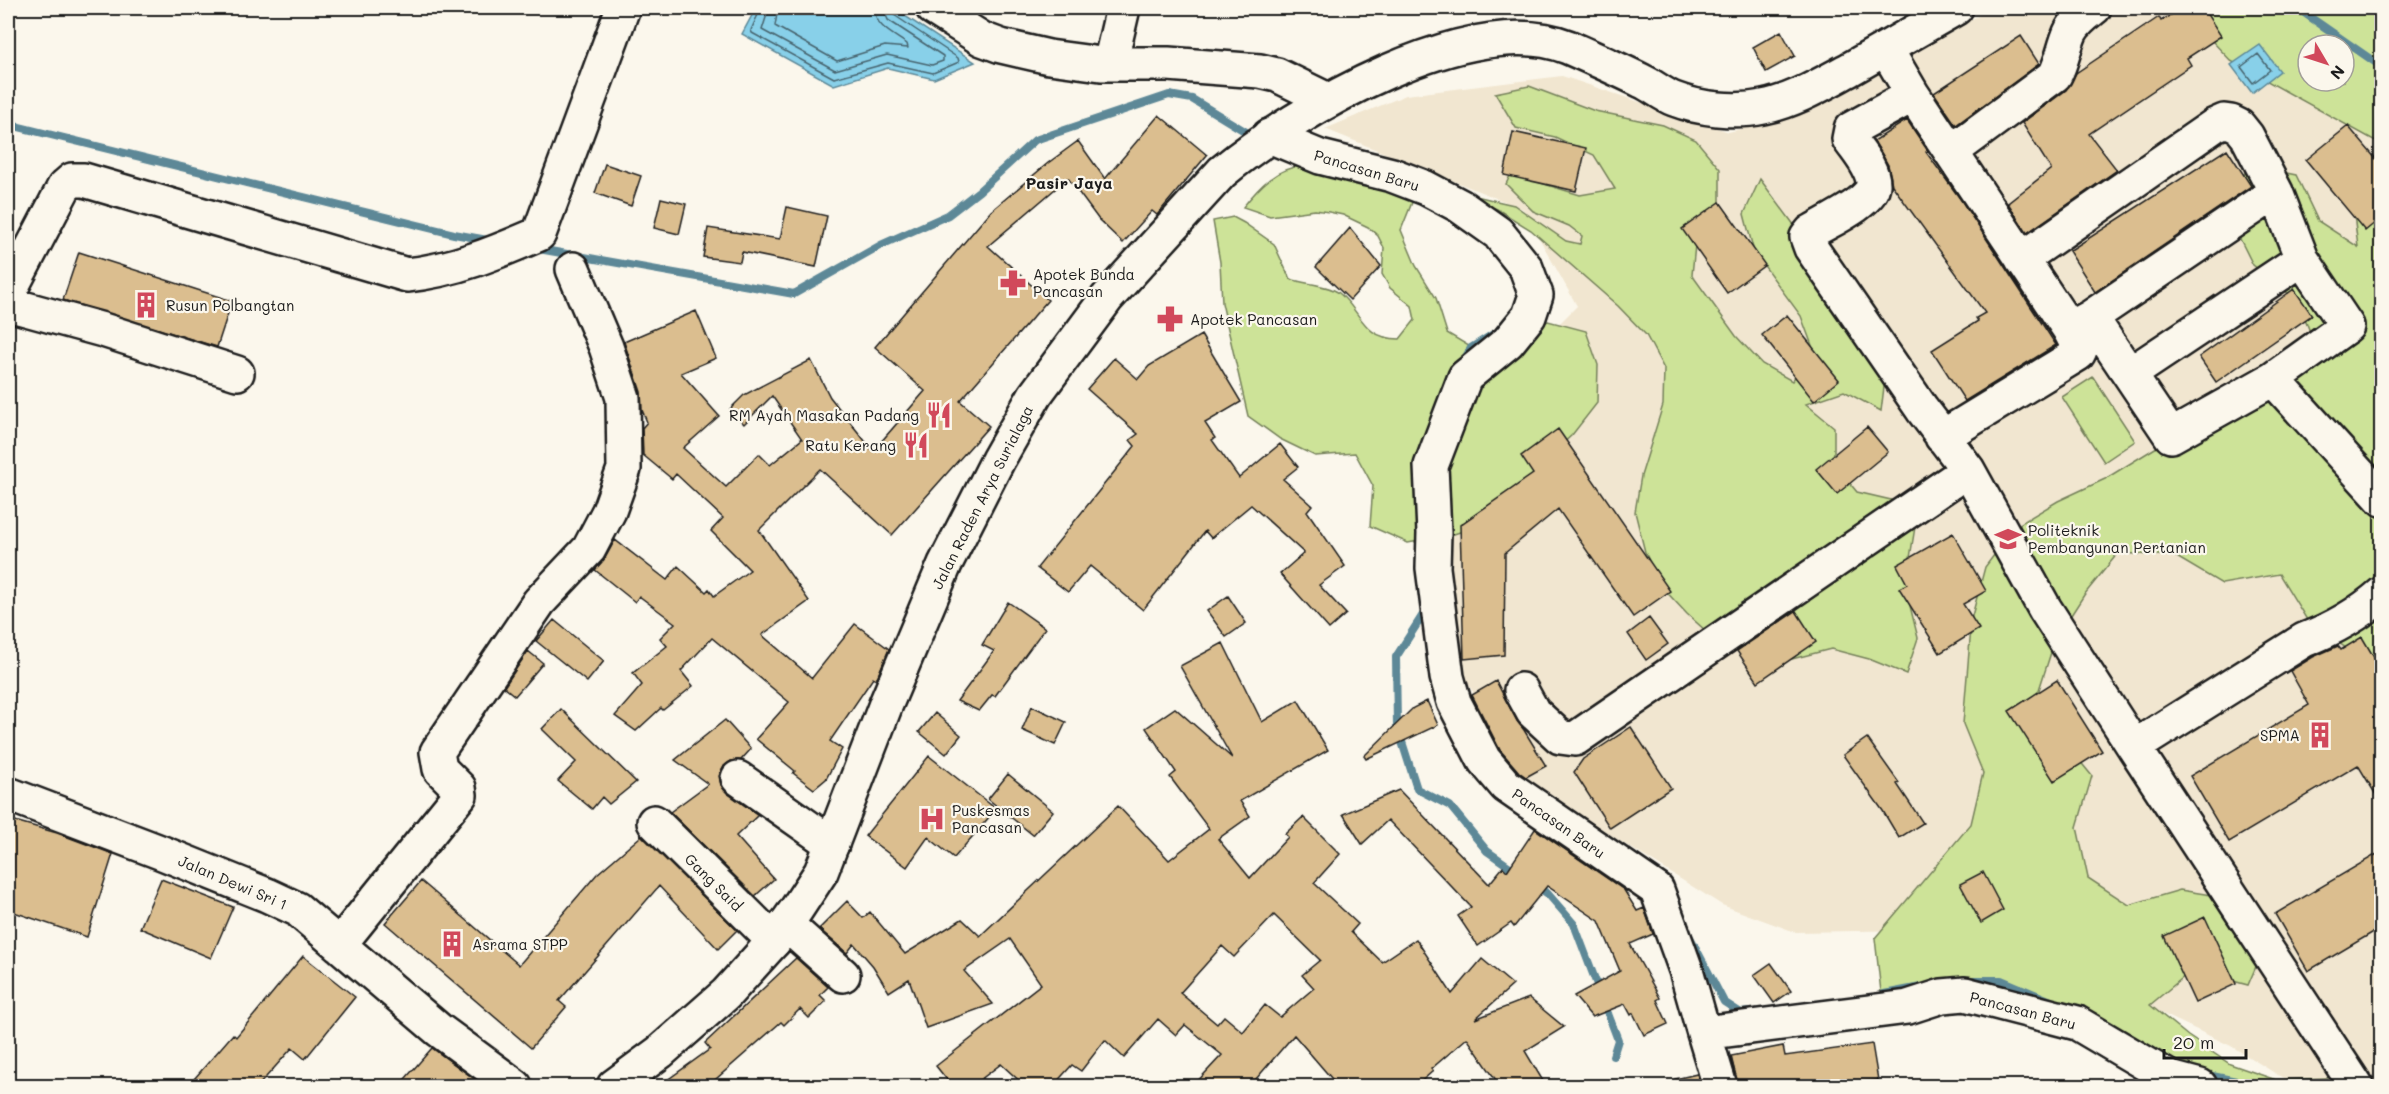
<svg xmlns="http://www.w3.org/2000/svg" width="2389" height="1094" viewBox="0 0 2389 1094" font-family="Mali,sans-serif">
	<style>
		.built { fill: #f1e6d0; fill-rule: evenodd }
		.green { fill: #cde398; stroke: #74805a; stroke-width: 1.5; fill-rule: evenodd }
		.water { fill: #88d0e9; stroke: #5d8897; stroke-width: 1.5 }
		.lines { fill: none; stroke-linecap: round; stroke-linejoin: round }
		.shore { stroke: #47646e; stroke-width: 1.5 }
		.stream { stroke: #5d8897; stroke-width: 8 }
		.building { fill: #dbbe8f; stroke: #1c1c1c; stroke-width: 1.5; fill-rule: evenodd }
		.minor-casing { stroke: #1c1c1c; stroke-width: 38 }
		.major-casing { stroke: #1c1c1c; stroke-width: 38 }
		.minor { stroke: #fbf7ec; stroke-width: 33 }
		.major { stroke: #fbf7ec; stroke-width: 33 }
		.labels { text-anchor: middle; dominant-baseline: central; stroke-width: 4.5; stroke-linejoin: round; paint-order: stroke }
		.street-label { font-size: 15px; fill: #1c1c1c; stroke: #fbf7ec }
		.poi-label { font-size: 15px; fill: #1c1c1c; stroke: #fbf7ec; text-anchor: start }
		.neighbourhood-label { font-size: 16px; font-weight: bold; fill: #1c1c1c; stroke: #fbf7ec }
	</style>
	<rect width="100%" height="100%" fill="#fbf7ec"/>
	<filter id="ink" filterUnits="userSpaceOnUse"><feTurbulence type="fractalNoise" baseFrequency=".0167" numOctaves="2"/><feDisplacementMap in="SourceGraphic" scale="12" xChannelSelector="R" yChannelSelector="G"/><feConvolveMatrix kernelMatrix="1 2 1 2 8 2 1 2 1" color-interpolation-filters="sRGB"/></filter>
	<g filter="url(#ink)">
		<path class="built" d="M1992 8H2182L2173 14 2198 51 2221 36 2308 45V81L2381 123V166L2348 126 2306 160 2381 217V671L2362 637 2341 650 2331 634 2284 661 2309 705 2190 776 2230 842 2358 766 2381 805V851L2275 915 2381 927 2382 1041 2378 1043 2381 1049V1086H2296L2231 1046 1983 929 1795 932 1722 905 1532 786 1460 671 1440 494 1492 391 1577 306 1523 209 1325 129 1406 95 1562 76 1729 132 1800 113ZM2159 17 2191 65 2108 122 2076 74ZM2021 36 2044 72 1955 132 1930 96ZM2068 88 2041 153 2020 119ZM1903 120 2014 274 1977 302 1865 148ZM1513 132 1576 191 1504 175ZM2091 137 2118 172 2033 238 2007 204ZM2226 149 2257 196 2099 298 2070 251ZM1720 202 1765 265 1727 292 1682 229ZM2028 285 2068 345 2016 379 1976 319ZM2294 290 2311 315 2265 348 2247 322ZM1787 315 1839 380 1814 401 1762 335ZM1967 328 2004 385 1970 407 1933 350ZM2232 334 2249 360 2216 382 2199 357ZM1558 430 1670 591 1633 617 1521 456ZM1523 481 1547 518 1505 553 1504 655 1465 659ZM2164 936 2236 984V985L2195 1003Z"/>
		<path class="green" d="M2192 8H2381V144L2231 61 2194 22ZM2308 45H2344V81H2308Z
			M1529 86 1595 111 1663 125 1696 140 1720 169V206L1696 235 1692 275 1736 336 1762 364 1792 381 1814 351 1801 316 1754 252 1744 214 1760 179 1806 241 1886 371 1881 411 1844 391 1806 404 1834 427V464L1857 492 1891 500 1915 527 1909 564V602L1918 638 1906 674 1869 659 1831 649 1792 659 1753 656 1715 639 1687 614 1661 586 1645 552 1635 512 1641 476 1663 405 1664 369 1646 335 1618 306 1531 230 1497 209 1459 196 1415 195 1401 230 1416 266 1436 298 1447 333 1477 351 1548 321 1586 331 1598 365 1597 403 1572 435 1543 462 1516 495 1490 522 1451 535 1408 543 1370 526 1373 486 1355 453 1315 456 1280 439 1248 416 1222 303 1220 262 1213 221 1233 217 1244 223 1274 244 1290 279C1305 284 1329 285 1339 293 1362 312 1362 339 1400 339L1415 320 1412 306 1390 288 1382 274 1384 248 1378 236 1368 227 1343 215 1329 212 1315 210 1270 216 1243 207C1259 187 1277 167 1303 166L1451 190 1501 202 1514 205 1566 241 1580 244 1582 236 1569 226 1533 211 1506 184 1511 174 1580 195 1615 189 1594 155 1555 137 1516 128 1495 93Z
			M2248 165 2296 175 2318 221 2358 247 2350 181 2381 183V663L2353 653 2307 620 2279 574 2222 584 2175 556 2118 553 2084 595 2055 640 2038 693 2061 738 2092 776 2077 827 2088 878 2129 905 2180 890 2236 899 2270 934 2248 985 2192 970 2150 1005 2188 1036 2230 1064 2276 1080 2330 1078 2381 1083V1086H2206L2102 1039 1941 995 1881 992 1875 938 1971 824 1983 773 1963 724 1972 616 1985 567 2016 526 2058 501 2105 479 2191 426 2318 354 2299 302 2253 265 2228 215Z
			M2093 377 2135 441 2104 462 2062 397Z"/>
		<path class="water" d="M756 8H893L975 62 934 79 888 68 834 85 742 34Z
			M2260 45 2280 71 2252 93 2231 65Z"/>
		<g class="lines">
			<path class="shore" d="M761 8 751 30 752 33 834 78 888 63 933 73 959 62 958 58 894 15 891 8
				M769 8 762 30 835 70 887 55 932 65 943 61V56L888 20 883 8
				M778 8 775 26 837 61 885 46 908 48 907 44C893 34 875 27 874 8
				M2258 54 2270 70 2253 83 2241 67Z"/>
			<path class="stream" d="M2297 8 2382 67
				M8 122 19 127 454 234 493 241
				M533 248 794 294 881 245 948 215 979 191 1035 140 1169 95 1192 99 1256 138
				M1463 362 1471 348 1495 333
				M1426 610 1396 657 1397 726 1417 789 1450 806 1487 851 1517 872
				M1535 885 1548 894 1574 924 1618 1040 1613 1056
				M1690 937 1724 1002 1741 1013 1749 1012
				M1966 980H2001L2051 1001
				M1884 994 1921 987
				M2203 1074 2260 1086"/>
		</g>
		<path class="building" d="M2182 8H2203L2221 36 2187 58 2191 65 2089 134 2117 170 2027 233 2008 203 2051 169 2022 123 2066 90 2076 73 2159 17 2161 21Z
			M1781 31 1795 56 1766 72 1753 47Z
			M2021 36 2039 64 1956 125 1934 93Z
			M1159 115 1207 155 1157 215 1152 211 1123 243 1099 220 1068 178 988 246 1048 300 960 401 989 426 892 535 820 469 759 530 809 601 762 635 812 678 855 624 889 649 876 680 873 678 830 741 842 749 826 779 814 789 793 773 795 771 756 739 789 702 712 638 681 671 693 686 663 710 661 708 636 731 615 716 642 685 633 673 667 646 660 638 675 623 639 596 635 602 595 570 605 558 615 540 667 580 678 566 706 592 709 589 714 596 750 570 711 531 723 518 676 474 672 479 643 455 642 428 647 422 642 410 641 392 624 342 696 311 716 358 681 373 719 416 683 448 726 487 759 454 770 465 802 439 772 396 744 424 730 409 744 395 811 360 830 397 873 451 925 391 875 347 991 211 1048 163 1078 141 1105 179Z
			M1907 120 1928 151 1926 152 1961 200 2056 345 1965 401 1932 350 1978 321 1976 318 1985 313 1892 185 1888 165 1874 141Z
			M2348 126 2382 166V217L2365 231 2306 160Z
			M1513 132 1586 148 1576 191 1504 175Z
			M2227 149 2251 186 2095 292 2069 251Z
			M605 164 641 176 631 206 595 193Z
			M661 198 686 204 679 234 654 228Z
			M1720 202 1765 265 1727 293 1682 229Z
			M787 207 827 216 816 267 742 252 740 262 703 257 708 228 780 239Z
			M1350 228 1381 266 1350 300 1316 267Z
			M79 252 232 301 217 347 63 300Z
			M2294 289 2312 315 2216 382 2199 357Z
			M1787 315 1839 380 1814 401 1762 335Z
			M1201 335 1241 402 1205 423 1215 438 1212 440 1239 478 1280 444 1298 467 1283 479 1312 505 1307 511 1345 566 1319 585 1346 614 1329 629 1280 574 1304 553 1251 505 1211 538 1205 531 1143 610 1090 566 1068 592 1037 568 1135 446 1130 440 1138 434 1087 389 1114 358 1138 379 1149 366Z
			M1867 427 1888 452 1837 494 1816 469Z
			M1558 429 1670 591 1633 617 1558 509 1505 553 1504 655 1464 659 1460 525 1533 474 1521 456Z
			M1953 533 1986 591 1963 604 1979 629 1940 653 1899 588 1907 584 1897 565Z
			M1228 596 1246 623 1226 637 1207 611Z
			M1008 602 1045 628 995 696 992 695 979 711 957 701 994 651 982 645Z
			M1796 611 1816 642 1758 682 1737 651Z
			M1649 618 1668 644 1646 660 1628 634Z
			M554 620 604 661 587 682 536 641Z
			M2362 637 2382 671V805L2358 765 2229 842 2190 776 2309 705 2290 671 2313 657 2338 646 2341 650Z
			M1223 643 1262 722 1298 700 1328 750 1240 801 1250 816 1218 839 1250 878 1288 837 1285 834 1303 817 1340 854 1314 883 1358 924 1351 932 1382 962 1416 939 1452 994 1482 959 1513 985 1475 1019 1529 998 1564 1027 1525 1051 1546 1086H1500L1467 1038 1431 1069 1433 1071 1416 1086H1338L1294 1035 1250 1086H1193L1222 1055 1185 1025 1176 1035 1158 1019 1124 1058 1105 1040 1081 1071 1072 1065 1053 1086H1025L1001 1064 972 1086H952L936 1066 1041 984 1010 939 964 971 993 1004 926 1028 909 979 889 992 873 966 854 944 847 953 819 929 847 901 863 918 870 912 905 954 962 919 980 936 1118 806 1169 860 1209 829 1170 777 1176 772 1146 728 1175 708 1232 758 1180 666ZM1274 915 1320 960 1302 975 1314 988 1280 1017 1265 1005 1243 1032 1224 1016 1217 1024 1180 993 1222 946 1234 957Z
			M528 651 543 663 515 696 504 687Z
			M2057 680 2102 751 2054 781 2009 711Z
			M1496 681 1517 721 1524 730 1546 766 1526 777 1519 772 1500 750 1472 695Z
			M1427 701 1438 725 1366 759 1364 756 1413 708Z
			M1032 706 1066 722 1055 745 1022 730Z
			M561 709 636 782 609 804 602 797 592 809 558 781 576 762 542 729Z
			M935 713 961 735 946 754 919 732Z
			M725 720 751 749 741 760 731 761 723 767 719 776 721 785 727 793 758 815 736 836 774 879 755 896 670 812 708 784 675 760Z
			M1631 727 1671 788 1610 828 1574 772 1583 759Z
			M1867 738 1899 783 1897 784 1923 823 1899 838 1883 811 1843 755Z
			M929 756 996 809 954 858 928 837 907 867 865 836Z
			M1008 774 1053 811 1033 835 988 799Z
			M1399 790 1489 884 1503 867 1507 871 1535 829 1624 890 1637 911 1644 908 1653 934 1630 944 1660 998 1657 1000 1668 1024 1644 1035 1633 1013 1631 1015 1625 1004 1592 1017 1574 996 1620 971 1599 921 1547 886 1514 927 1511 923 1478 946 1458 916 1471 907 1388 820 1362 844 1343 814Z
			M8 819 57 833 113 854 87 937 8 910Z
			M640 834 737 930 718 949 659 886 559 1001 566 1007 531 1048 385 923 421 881 519 965 597 874 640 837Z
			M2382 851V927L2308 971 2275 914Z
			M1983 872 2003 910 1981 923 1960 884Z
			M161 879 233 907 211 958 140 928Z
			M2205 917 2236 984 2195 1003 2164 936Z
			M303 956 355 997 305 1059 292 1048 258 1086H188L233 1034 236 1037Z
			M796 958 828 987 820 995 826 1001 809 1018 800 1009 784 1025 781 1022 708 1086H659L710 1049 705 1043Z
			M1771 963 1791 991 1774 1003 1754 975Z
			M1872 1044 1878 1080 1831 1086H1738L1731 1056 1783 1046 1785 1056Z
			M432 1048 484 1086H399Z
			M1697 1074 1701 1086H1676L1675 1079Z"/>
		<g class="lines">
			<g class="minor-casing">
				<path id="minor" d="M933 8 982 39 1001 46 1049 57 1101 64H1168L1260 71 1277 75 1328 100
					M1886 49 1913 95
					M1110 64 1123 8
					M1269 136 1320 157 1392 175 1426 188 1460 206 1498 233 1526 268 1536 295 1529 316 1508 342 1465 377 1431 466 1434 533 1433 568 1447 677 1454 702 1484 760 1506 786 1657 890 1686 970 1704 1033 1908 1007 1942 996 1965 994 2077 1023 2170 1078 2200 1086
					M1951 152 2055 75C2062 62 2064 47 2070 33 2075 22 2085 15 2094 8
					M2022 259 2215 125 2224 121 2231 122 2239 126 2247 136 2276 192 2302 259 2347 326 2273 379 2382 499
					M8 294 64 187 72 180H84L407 275C454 270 495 253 539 234L623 8
					M8 304 103 330 237 373
					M2091 317 2171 436 2273 379
					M2130 374 2302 259
					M1942 437 2078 354 2080 350 2069 329
					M1521 690 1533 712 1560 737 1575 739 1968 470
					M2134 747 2045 609 1968 470 1922 409 1811 248 1807 237 1811 232C1825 223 1872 202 1873 185 1874 169 1857 151 1849 139L1851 129 1913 95 2069 329 2091 317 2276 192
					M738 778 832 844
					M8 794 160 852 267 895 297 909 439 1030 515 1086
					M654 822 774 941
					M786 924 843 975
					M339 945 460 795 459 788 440 769 437 752 539 602 589 549 609 511 624 469 623 398 606 347 573 269
					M1704 1033 1720 1086
					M2356 1086 2134 747 2304 640C2333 629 2358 615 2382 594"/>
			</g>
			<g class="major-casing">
				<path id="major" d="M614 1086 660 1052 726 994 774 941 796 910 821 872 886 704 945 564 998 460 1035 395 1107 298 1222 172C1296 111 1471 8 1568 47 1593 58 1618 69 1642 81 1653 86 1663 95 1674 99 1700 109 1735 113 1763 107 1794 101 1822 84 1850 69 1885 49 1921 28 1956 8"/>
			</g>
			<use href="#minor" class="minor"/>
			<use href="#major" class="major"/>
		</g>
	</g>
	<defs>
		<g id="pharmacy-bare" transform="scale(2.07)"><path d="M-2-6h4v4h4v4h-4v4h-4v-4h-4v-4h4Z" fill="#d1495b" stroke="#fbf7ec" stroke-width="2.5" paint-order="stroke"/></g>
		<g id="building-bare" transform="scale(2.07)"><path d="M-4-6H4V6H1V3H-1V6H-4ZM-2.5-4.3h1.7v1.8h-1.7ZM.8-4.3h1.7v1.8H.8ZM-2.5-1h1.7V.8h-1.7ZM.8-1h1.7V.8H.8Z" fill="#d1495b" stroke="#fbf7ec" stroke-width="2.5" paint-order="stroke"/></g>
		<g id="restaurant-bare" transform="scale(2.07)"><path d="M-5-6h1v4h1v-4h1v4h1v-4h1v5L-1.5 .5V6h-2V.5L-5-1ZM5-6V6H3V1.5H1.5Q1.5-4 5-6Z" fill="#d1495b" stroke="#fbf7ec" stroke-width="2.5" paint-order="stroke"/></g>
		<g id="university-bare" transform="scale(2.07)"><path d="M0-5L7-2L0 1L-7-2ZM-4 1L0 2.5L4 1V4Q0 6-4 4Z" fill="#d1495b" stroke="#fbf7ec" stroke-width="2.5" paint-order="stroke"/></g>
		<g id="hospital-bare" transform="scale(2.07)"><path d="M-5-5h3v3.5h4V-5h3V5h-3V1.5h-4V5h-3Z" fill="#d1495b" stroke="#fbf7ec" stroke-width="2.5" paint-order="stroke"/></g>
	</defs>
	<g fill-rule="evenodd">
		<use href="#pharmacy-bare" x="1013" y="283"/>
		<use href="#building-bare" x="146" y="305"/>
		<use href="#pharmacy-bare" x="1170" y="319"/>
		<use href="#restaurant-bare" x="939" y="415"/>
		<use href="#restaurant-bare" x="916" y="445"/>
		<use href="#university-bare" x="2008" y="539"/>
		<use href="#building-bare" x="2320" y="735"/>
		<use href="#hospital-bare" x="932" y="819"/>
		<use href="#building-bare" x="452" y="944"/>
	</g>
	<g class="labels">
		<g class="street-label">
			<text transform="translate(1367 170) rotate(17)">Pancasan Baru</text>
			<text transform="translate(982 497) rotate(-63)">Jalan Raden Arya Surialaga</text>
			<text transform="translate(1559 823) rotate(35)">Pancasan Baru</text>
			<text transform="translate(233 882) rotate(23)">Jalan Dewi Sri 1</text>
			<text transform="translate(714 882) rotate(45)">Gang Said</text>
			<text transform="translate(2023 1010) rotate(15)">Pancasan Baru</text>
		</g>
		<g class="poi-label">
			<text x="1033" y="274">Apotek Bunda<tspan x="1033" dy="17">Pancasan</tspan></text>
			<text x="166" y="305">Rusun Polbangtan</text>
			<text x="1190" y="319">Apotek Pancasan</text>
			<text x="919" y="415" text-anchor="end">RM Ayah Masakan Padang</text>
			<text x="896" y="445" text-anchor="end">Ratu Kerang</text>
			<text x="2028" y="530">Politeknik<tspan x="2028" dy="17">Pembangunan Pertanian</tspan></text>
			<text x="2300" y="735" text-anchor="end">SPMA</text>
			<text x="952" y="810">Puskesmas<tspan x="952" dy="17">Pancasan</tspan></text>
			<text x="472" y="944">Asrama STPP</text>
		</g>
		<g class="neighbourhood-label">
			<text x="1069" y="182">Pasir Jaya</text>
		</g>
	</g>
	<rect width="2389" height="1094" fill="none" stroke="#fbf7ec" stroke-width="30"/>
	<rect x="15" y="15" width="2359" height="1064" fill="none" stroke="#1c1c1c" stroke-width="2" filter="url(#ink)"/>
	<g transform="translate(2326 63) rotate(129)"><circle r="28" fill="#fbf7ec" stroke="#a29f99" stroke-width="1.5"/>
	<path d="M0-4.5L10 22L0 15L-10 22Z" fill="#d1495b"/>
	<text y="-9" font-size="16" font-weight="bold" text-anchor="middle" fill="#1c1c1c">N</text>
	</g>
	<path d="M2164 1049v9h82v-9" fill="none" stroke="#1c1c1c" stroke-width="3"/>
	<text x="2173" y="1049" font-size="18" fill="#1c1c1c" stroke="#fbf7ec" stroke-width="4.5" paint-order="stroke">20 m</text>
</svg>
